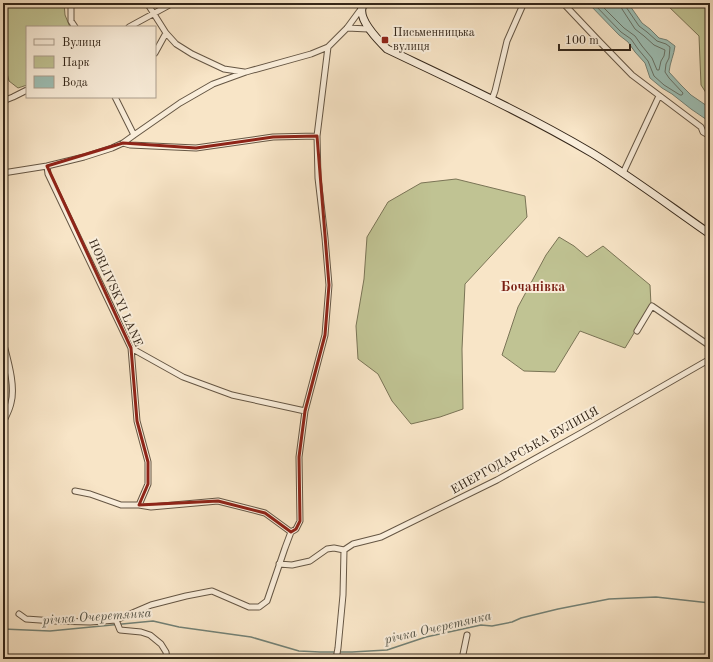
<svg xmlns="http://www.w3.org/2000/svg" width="713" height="662" viewBox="0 0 713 662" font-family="'Old Standard TT',serif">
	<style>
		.green { fill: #c0c393; stroke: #7a7456 }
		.water { fill: #9dbfb5; stroke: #738277 }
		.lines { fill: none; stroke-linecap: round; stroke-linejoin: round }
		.shore { stroke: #687267; stroke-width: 1 }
		.stream { stroke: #738277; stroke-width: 1.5 }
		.street-casing { stroke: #655644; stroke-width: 7 }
		.secondary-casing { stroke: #342619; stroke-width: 9 }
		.street { stroke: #faeedb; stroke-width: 5 }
		.secondary { stroke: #faeedb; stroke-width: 7 }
		.marked { fill: none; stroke: #8f2418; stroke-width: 3; stroke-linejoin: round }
		.poi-dot { fill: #8f2418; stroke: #faeedb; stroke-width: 1.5 }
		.labels { text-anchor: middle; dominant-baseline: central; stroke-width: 4; stroke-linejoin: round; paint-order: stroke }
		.poi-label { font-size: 12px; fill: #342619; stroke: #faeedb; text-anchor: start }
		.street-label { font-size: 12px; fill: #342619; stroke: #faeedb }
		.water-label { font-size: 13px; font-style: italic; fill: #545448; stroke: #faeedb }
		.quarter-label { font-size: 14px; font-weight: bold; fill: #7a1f14; stroke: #faeedb }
	</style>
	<rect width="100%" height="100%" fill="#f8e5c7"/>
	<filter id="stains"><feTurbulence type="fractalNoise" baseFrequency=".005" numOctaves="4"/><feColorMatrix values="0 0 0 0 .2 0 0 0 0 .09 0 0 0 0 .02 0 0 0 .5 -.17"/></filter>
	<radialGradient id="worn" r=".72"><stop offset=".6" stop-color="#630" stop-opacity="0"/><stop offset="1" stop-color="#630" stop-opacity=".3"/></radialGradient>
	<path class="green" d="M3 3H64L65 15 70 27H27V85L18 88 9 81 3 57Z
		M665 3H701L710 10V99L701 85 699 36Z
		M456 179 525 196 527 217 465 284 462 349 463 409 440 417 411 424 392 401 378 374 358 359 356 326 364 279 367 237 388 202 421 183Z
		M559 237 574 246 587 257 603 246 650 285 651 305 625 348 580 331 555 372 524 371 502 355 518 307 546 255Z"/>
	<path class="water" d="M588 3H628L642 23 650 29 659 38 667 40 675 46C674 55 670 62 669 72L681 85 691 95 710 108V122L691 109 672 94 662 88 650 78 645 63 635 52 628 42 619 35Z"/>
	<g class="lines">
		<path class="shore" d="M593 3 621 32 631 39 638 49 648 61 654 76 664 85 680 95H682L683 93 669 78 665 72 666 64 669 58 670 47 666 44 657 41 647 32 639 26 626 7 625 3
			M599 3 624 28 635 36 642 46 652 58 657 70H659L661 61 664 56 665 50 654 45 644 36 635 29 622 9 620 3"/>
		<path class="stream" d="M3 629 50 631 153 621 179 627 251 637 299 651 320 652H352L387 650 426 637 481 625 492 626 512 622 521 618 558 609 609 599 656 597 710 603"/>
		<g class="street-casing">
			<path id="street" d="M71 3V21L75 27
				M147 3 166 33 176 44 192 54 224 69 244 72
				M563 3 598 40 632 75 701 127 703 132 710 136
				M129 27 173 3
				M347 28 368 29
				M155 53 166 33
				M115 97 134 135
				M492 99 495 91 507 41 522 7 523 3
				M3 101 13 97 27 90
				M123 143 130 145 196 148 273 137 317 136
				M47 166 48 174 131 348 137 421 148 462V484L139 505
				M3 173 47 166 84 157 112 148 123 143 134 135 180 103 213 84 246 72 311 54 328 47 347 28 361 9
				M623 173 659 96
				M637 331 652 306 710 346
				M3 341C7 358 16 385 11 403 10 409 6 416 3 423
				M131 348 183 377 232 395 305 411
				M75 491 90 494 121 505H139L151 507 218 501 265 513 291 532
				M279 564 292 565 310 561 327 549 334 548 344 550 353 544 381 537 497 480 583 432 710 359
				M19 614 26 619 54 621 90 622 116 620 151 605 186 596 212 591 249 607H259L267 601 285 548 291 532 296 529 300 521 299 457 305 411 325 335 329 285 325 238 318 178 317 136 328 47
				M116 620 120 630 141 632 150 635 161 644 166 652 167 659
				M336 659 338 648 343 595 344 550
				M462 659 467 635"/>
		</g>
		<g class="secondary-casing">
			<path id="secondary" d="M365 3C364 4 362 7 362 8 359 21 379 41 387 49 456 82 526 114 592 153 633 178 671 207 710 234"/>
		</g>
		<use href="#street" class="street"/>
		<use href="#secondary" class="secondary"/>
	</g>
	<path class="marked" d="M317 136 329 285 325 335 305 411 299 457 300 521 296 529 291 532 265 513 218 501 139 505 148 484V462L137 421 131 348 47 166 123 143 196 148 273 137Z"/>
	<rect class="poi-dot" x="381" y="36" width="8" height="8" rx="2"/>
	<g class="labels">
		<g class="poi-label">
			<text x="393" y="33">Письменницька<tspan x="393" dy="14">вулиця</tspan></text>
		</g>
		<g class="street-label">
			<text transform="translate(115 293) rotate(66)">HORLIVSKYI LANE</text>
			<text transform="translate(525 451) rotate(-29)">ЕНЕРГОДАРСЬКА ВУЛИЦЯ</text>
		</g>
		<g class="water-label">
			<text transform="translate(97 617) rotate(-4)">річка Очеретянка</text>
			<text transform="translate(438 628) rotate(-13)">річка Очеретянка</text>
		</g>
		<g class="quarter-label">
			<text x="533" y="287">Бочанівка</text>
		</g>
	</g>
	<rect width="713" height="662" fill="none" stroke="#f8e5c7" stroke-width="16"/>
	<rect x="4" y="4" width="705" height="654" fill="none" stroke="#342619" stroke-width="2"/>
	<rect x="8" y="8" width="697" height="646" fill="none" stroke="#342619"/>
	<rect x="26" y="26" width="130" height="72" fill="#faeedb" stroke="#ab9e8d"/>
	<rect x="34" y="39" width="20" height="6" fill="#faeedb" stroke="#ab9e8d"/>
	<text x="62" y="46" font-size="12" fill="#342619">Вулиця</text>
	<rect x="34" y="56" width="20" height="12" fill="#c0c393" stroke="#ab9e8d"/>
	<text x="62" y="66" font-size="12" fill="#342619">Парк</text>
	<rect x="34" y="76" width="20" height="12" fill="#9dbfb5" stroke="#ab9e8d"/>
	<text x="62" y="86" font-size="12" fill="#342619">Вода</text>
	<path d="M559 44v6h71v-6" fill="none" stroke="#342619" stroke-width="2"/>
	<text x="565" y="44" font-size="12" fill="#342619" stroke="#faeedb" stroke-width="3" paint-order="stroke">100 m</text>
	<rect width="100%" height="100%" filter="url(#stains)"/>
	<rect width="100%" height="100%" fill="url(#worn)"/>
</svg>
